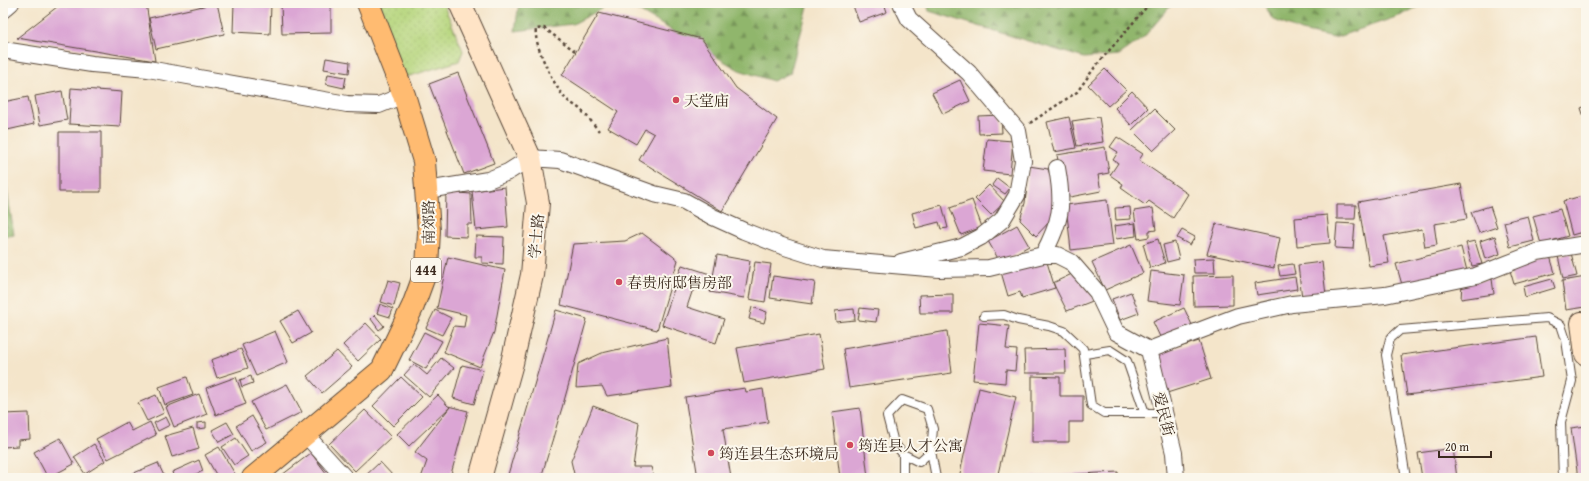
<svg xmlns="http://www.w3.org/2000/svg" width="1589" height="481" viewBox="0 0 1589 481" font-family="'Gentium Book Plus','Noto Serif SC',serif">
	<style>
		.grass { fill: url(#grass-dots); stroke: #78804d }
		.forest { fill: url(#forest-firs); stroke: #667045 }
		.building { fill: #dba6d4 }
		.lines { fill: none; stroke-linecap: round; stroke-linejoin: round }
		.lane-casing { stroke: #574638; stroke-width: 10 }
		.street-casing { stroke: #574638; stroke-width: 18 }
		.secondary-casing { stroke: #574638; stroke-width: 24 }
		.primary-casing { stroke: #574638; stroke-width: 24 }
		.path { stroke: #574638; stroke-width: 2.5; stroke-dasharray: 3 3; stroke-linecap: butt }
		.lane { stroke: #fff; stroke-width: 8 }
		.street { stroke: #fff; stroke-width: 16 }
		.secondary { stroke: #ffe4c6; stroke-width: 22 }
		.primary { stroke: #ffbb71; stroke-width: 22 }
		.poi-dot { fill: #d1495b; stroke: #fbf7ec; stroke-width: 1.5 }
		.labels { text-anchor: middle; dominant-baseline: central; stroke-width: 4; stroke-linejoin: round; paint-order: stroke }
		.shield { fill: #fbf7ec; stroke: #75685c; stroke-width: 1 }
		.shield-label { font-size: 14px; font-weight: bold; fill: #3b2a1e }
		.poi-label { font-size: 15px; fill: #3b2a1e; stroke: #fbf7ec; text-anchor: start }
		.street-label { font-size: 15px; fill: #3b2a1e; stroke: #fbf7ec }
	</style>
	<defs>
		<pattern id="grass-dots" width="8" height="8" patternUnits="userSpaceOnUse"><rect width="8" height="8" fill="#b5d57c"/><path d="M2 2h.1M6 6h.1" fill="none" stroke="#9db76b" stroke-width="1.8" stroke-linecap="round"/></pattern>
		<pattern id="forest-firs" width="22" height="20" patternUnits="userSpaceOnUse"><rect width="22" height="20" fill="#90b66c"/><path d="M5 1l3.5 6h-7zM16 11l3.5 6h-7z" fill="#779458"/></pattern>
	</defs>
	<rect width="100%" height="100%" fill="#fbf7ec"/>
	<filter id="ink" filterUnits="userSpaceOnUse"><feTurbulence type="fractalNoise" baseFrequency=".025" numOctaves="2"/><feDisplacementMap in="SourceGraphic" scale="8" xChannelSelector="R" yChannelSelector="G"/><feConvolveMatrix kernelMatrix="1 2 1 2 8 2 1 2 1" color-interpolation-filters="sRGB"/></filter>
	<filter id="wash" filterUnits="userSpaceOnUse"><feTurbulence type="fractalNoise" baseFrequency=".012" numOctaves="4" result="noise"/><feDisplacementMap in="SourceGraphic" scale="16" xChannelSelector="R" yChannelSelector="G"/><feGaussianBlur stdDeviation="0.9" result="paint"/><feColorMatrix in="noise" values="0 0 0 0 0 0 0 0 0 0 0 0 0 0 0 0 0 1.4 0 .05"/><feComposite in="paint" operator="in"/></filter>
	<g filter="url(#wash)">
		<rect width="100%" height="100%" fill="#f4e5ca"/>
		<path class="grass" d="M379 3H443L463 51 459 61 403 78Z"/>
		<path class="forest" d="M519 3H809L790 73 773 81 739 70 632 7 607 6 573 24 515 31Z
			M927 3H1173L1143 38 1119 55 1084 58 929 11Z
			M1264 3H1425L1402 15 1334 38 1301 31 1272 19Z
			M4 171 14 235 3 237V172Z"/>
		<g id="blocks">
			<path class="building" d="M62 3H146L155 61 17 38Z
				M217 3 224 34 156 49 149 18Z
				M234 3H271L270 34 233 32Z
				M281 3H331V33L282 34Z
				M852 3H884L887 12 859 22Z
				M599 13 702 39 736 88 777 119 722 211 639 160 654 134 645 129 636 144 608 128 618 112 562 75Z
				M326 58 350 62 349 73 324 69Z
				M1105 69 1126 90 1108 106 1088 85Z
				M458 73 494 163 464 174 429 84Z
				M328 74 346 77 344 88 326 84Z
				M960 80 970 101 943 114 932 93Z
				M71 88 122 92 120 127 69 124Z
				M62 91 67 120 40 125 35 96Z
				M1132 91 1148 108 1131 125 1115 108Z
				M28 97 34 124 3 131V102Z
				M1586 106V123L1581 108Z
				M1154 109 1175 130 1153 151 1132 130Z
				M1001 115 1002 133 979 134 978 116Z
				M1069 117 1076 148 1054 152 1047 122Z
				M1099 117 1103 142 1077 146 1072 121Z
				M59 132H101V192H59Z
				M1117 137 1143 154 1139 160 1188 194 1173 218 1149 201 1145 205 1121 188 1123 184 1110 175 1118 163 1113 160 1118 152 1110 147Z
				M987 139 1013 141 1010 174 983 171Z
				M1105 147 1109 173 1098 175 1101 191 1065 198 1057 155Z
				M1029 166 1048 169 1059 201 1052 219 1036 236 1020 220 1025 203Z
				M997 178 1010 188 1005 194 992 185Z
				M1461 184 1467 219 1434 224 1437 245 1425 247 1422 229 1384 236 1389 263 1369 266 1358 202Z
				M989 185 1005 202 991 215 975 199Z
				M505 187 508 227 476 230 472 191Z
				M446 192 471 194 472 224H467V237L445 236Z
				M1586 195V231L1572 235 1563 201Z
				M972 200 982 227 961 235 950 208Z
				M1107 200 1113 245 1071 250 1066 205Z
				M942 205 948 228 941 229 939 222 916 228 912 213Z
				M1337 205H1356L1355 219H1337Z
				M1490 206 1497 227 1479 233 1471 212Z
				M1130 207 1131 219 1116 220 1115 208Z
				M1153 208 1156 230 1149 231V237L1138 239 1134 211Z
				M1560 209 1568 236 1541 244 1533 216Z
				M1327 215 1330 243 1297 246 1295 218Z
				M1528 216 1534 241 1510 247 1504 222Z
				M1135 223 1136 236 1116 239 1114 226Z
				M1337 223 1355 224 1353 249 1335 248Z
				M1216 224 1280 238 1274 268 1207 254Z
				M1017 225 1029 246 1000 262 988 241Z
				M1182 230 1195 237 1190 245 1177 238Z
				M642 233 678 260 657 330 561 305 573 244 625 241Z
				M476 236 504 237 503 264 482 263V257H475Z
				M1495 236 1500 254 1485 259 1480 241Z
				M1158 239 1165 263 1150 268 1143 244Z
				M1475 241 1482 264 1472 266 1466 243Z
				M1175 242 1179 259 1167 262 1163 245Z
				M1131 245 1143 273 1105 290 1092 262Z
				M1461 247 1467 271 1403 288 1396 264Z
				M1586 249V269L1581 250Z
				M1571 253 1577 276 1563 279 1558 256Z
				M717 255 750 261 744 298 710 292Z
				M1550 256 1555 273 1514 284 1509 267Z
				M448 257 505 270 494 332 480 367 444 352 454 326 464 327 466 315 437 308Z
				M1214 258 1215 273H1194L1193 259Z
				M1046 259 1055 288 1022 298 1020 292 1008 296 1001 272Z
				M755 262 771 264 765 302 749 299Z
				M1322 262 1326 295 1302 298 1298 265Z
				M1293 264 1295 274 1280 276 1278 266Z
				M682 265 713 275 692 292 687 307 724 319 716 343 662 325Z
				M1151 271 1184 275 1180 305 1147 301Z
				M1076 272 1095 300 1067 311 1053 283Z
				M1233 275V305L1194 306 1193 276Z
				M773 276 815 282 812 304 770 298Z
				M1295 277 1297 289 1257 295 1255 283Z
				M1586 277V307L1566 310 1562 281Z
				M1492 279 1494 294 1461 299 1462 283Z
				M1552 279 1555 288 1525 297 1523 287Z
				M388 280 400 283 394 306 381 302Z
				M1131 292 1139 313 1120 320 1112 299Z
				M953 294V313H920L919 295Z
				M380 304 393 309 390 317 377 313Z
				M752 307 767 312 764 323 749 319Z
				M860 308 878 310 876 322 858 320Z
				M1184 308 1193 327 1162 341 1153 322Z
				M854 309 855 320 836 322 835 311Z
				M435 310 451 318 442 335 426 328Z
				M556 310 587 319 564 401 541 478H507Z
				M298 311 311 333 293 343 280 321Z
				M375 315 384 326 379 330 371 319Z
				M366 323 381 339 358 361 343 345Z
				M979 323 1009 326 1006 349 1017 350 1015 371 1006 370 1005 383 973 380Z
				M275 331 288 362 256 376 242 345Z
				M947 331 952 373 849 388 843 349Z
				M424 332 442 341 426 369 409 360Z
				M819 334 825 369 744 383 737 348Z
				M1536 337 1542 377 1407 395 1401 355Z
				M667 338 672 387 607 396 602 386 576 388 578 364 602 353Z
				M1199 341 1211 379 1167 393 1154 355Z
				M241 349 248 368 217 378 211 360Z
				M1065 349 1066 373H1025L1024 350Z
				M337 351 352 367 322 393 307 376Z
				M441 358 454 368 429 397 404 375 414 364 427 375Z
				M462 365 483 370 474 404 453 398Z
				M251 376 253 383 242 387 240 380Z
				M1032 376 1060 377V396H1083V422H1069V442H1032Z
				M187 377 193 395 165 405 159 387Z
				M236 377 246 404 216 415 206 388Z
				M401 377 422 397 393 426 373 406Z
				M287 384 302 412 266 430 251 402Z
				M745 388 746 392 763 389 768 422 723 429 731 478H698L685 397Z
				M979 388 1016 397 997 478H959Z
				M199 394 207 414 174 427 166 407Z
				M156 395 164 413 147 421 138 403Z
				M438 395 448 406 468 411 450 478H421L427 461 415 452 450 407 449 406 450 407 409 446 397 434Z
				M593 406 639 423 633 467H651L654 478H575L571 461Z
				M860 408 868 478H840L832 412Z
				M365 410 391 437 355 471 329 444Z
				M29 413 30 439 18 440V446L3 447V414Z
				M252 416 267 442 251 451 236 426Z
				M166 417 170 425 158 431 154 423Z
				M127 422 132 431 150 422 156 435 108 459 96 439Z
				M206 422V428L197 429V423Z
				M227 422 234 434 219 442 212 430Z
				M1586 426V478H1578L1571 428Z
				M193 428 199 449 172 457 165 436Z
				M60 438 74 464 48 478 34 452Z
				M236 438 248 456 234 465 222 447Z
				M94 444 105 461 85 474 74 457Z
				M219 447 235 474 228 478H218L205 455Z
				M1453 448 1457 478H1422L1418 453Z
				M311 453 330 478H278Z
				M199 460 203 471 187 478H174L172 472Z
				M380 462 395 478H363Z
				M158 463 165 478H131L129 475Z
				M1118 472V478H1024V477Z"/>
		</g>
	</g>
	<g filter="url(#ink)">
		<use href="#blocks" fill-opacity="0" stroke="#574638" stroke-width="1"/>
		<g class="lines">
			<g class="lane-casing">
				<path id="lane" d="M984 316 1004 315 1018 320 1049 326 1064 331 1083 349 1091 405 1104 413H1164
					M1085 354 1110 350 1127 361 1145 413
					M931 451 936 478
					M903 454 919 462 931 451 933 429 927 409 902 400 887 416 894 443 903 454V478
					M1406 478 1386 355 1390 339 1400 330 1547 318 1561 325 1566 340 1572 381 1561 422 1563 478"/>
			</g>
			<g class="street-casing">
				<path id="street" d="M901 3 909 19 969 73 1018 131 1023 161 1017 195 1002 220 981 237 962 247 901 262
					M3 10 11 3
					M3 50 92 64 148 69 347 104 379 105 404 95
					M427 190 488 180 508 172 530 158 560 160 654 194 684 201 713 217 744 231 782 246 823 259 939 269 989 268 1043 255H1057L1071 262 1097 292 1116 332 1149 350
					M1043 255C1061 221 1064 206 1057 168
					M1149 350 1238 316 1292 304 1385 295 1476 276 1537 252 1586 244
					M1149 350 1174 453 1176 478
					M305 434 345 478"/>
			</g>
			<g class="secondary-casing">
				<path id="secondary" d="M460 3 530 158 538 203 532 275 512 363 480 478
					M1582 323 1586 354"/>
			</g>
			<g class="primary-casing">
				<path id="primary" d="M253 478 382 370 413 306 427 268 429 231 424 161 404 95 368 3"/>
			</g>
			<path class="path" d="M575 51 544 28 536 29C533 44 554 85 564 97 569 103 578 106 583 112 589 118 594 125 599 131
				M1030 123 1077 92 1095 67 1150 3"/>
			<use href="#lane" class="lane"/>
			<use href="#street" class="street"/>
			<use href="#secondary" class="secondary"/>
			<use href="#primary" class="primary"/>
		</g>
	</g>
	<g class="poi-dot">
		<circle cx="676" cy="100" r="4"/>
		<circle cx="619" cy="282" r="4"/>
		<circle cx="850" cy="445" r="4"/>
		<circle cx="711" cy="453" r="4"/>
	</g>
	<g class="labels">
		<rect class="shield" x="411" y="258" width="30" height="24" rx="3"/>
		<g class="shield-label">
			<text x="426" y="270">444</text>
		</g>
		<g class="poi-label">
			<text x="684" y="100">天堂庙</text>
			<text x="627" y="282">春贵府邸售房部</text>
			<text x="858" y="445">筠连县人才公寓</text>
			<text x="719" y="453">筠连县生态环境局</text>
		</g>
		<g class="street-label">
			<text transform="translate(428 222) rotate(-90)">南郊路</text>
			<text transform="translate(536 236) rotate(-85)">学士路</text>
			<text transform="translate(1164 414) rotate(76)">爱民街</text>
		</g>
	</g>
	<rect width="1589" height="481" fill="none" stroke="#fbf7ec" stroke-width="16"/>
	<path d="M1439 451v6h52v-6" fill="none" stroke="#3b2a1e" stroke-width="2"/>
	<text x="1445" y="451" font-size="12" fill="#3b2a1e" stroke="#fbf7ec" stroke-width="3" paint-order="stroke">20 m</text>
</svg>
